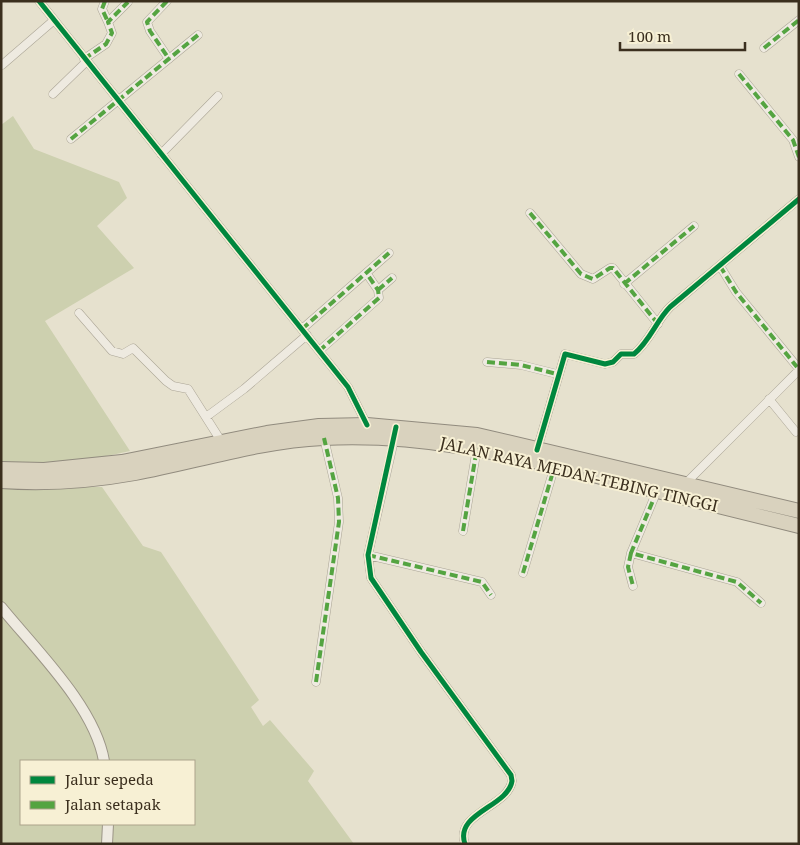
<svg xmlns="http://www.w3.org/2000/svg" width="800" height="845" viewBox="0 0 800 845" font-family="'Noto Serif',serif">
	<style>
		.cemetery { fill: #cdd0af; fill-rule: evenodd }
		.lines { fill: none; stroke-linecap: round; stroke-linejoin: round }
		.street-casing { stroke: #aba596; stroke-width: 9 }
		.secondary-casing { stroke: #9b9586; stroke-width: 12 }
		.highway-casing { stroke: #918b7e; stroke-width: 16 }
		.street { stroke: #eeeae0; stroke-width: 8 }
		.secondary { stroke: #eeeae0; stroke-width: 10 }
		.highway { stroke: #d9d2be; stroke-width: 14 }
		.quiet { stroke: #54a441; stroke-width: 4; stroke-dasharray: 8 4; stroke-linecap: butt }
		.cycleway-casing { stroke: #f7f0d4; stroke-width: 8 }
		.cycleway { stroke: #00873e; stroke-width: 5 }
		.labels { text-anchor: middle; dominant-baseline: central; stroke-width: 4; stroke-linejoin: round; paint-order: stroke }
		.street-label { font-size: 16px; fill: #3b2f1e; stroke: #f7f0d4 }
	</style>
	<rect width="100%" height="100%" fill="#e6e1ce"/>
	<path class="cemetery" d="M13 116 34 149 119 182 127 198 97 226 134 268 45 321 130 451C85 461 48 466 1 462V125Z
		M1 485 102 487 143 546 161 552 259 700 251 707 263 726 270 720 314 771 308 781 354 844H1ZM21 761H194V824H21Z"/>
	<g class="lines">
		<g class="street-casing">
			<path id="street" d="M39 1 348 387 367 425
				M105 1 102 9 108 22
				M167 1 147 22 150 31 169 59
				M764 48 799 20
				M84 59 106 44 112 33 108 22 128 2
				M2 65 53 21
				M739 74 793 140 799 157
				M53 94 86 62
				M71 139 198 35
				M161 154 218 96
				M530 213 581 274 593 279 610 268H613L658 324
				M720 266 736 292 799 369
				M624 284 694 226
				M378 290 392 278
				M79 313 112 351 123 354 133 348 166 381 173 386 188 389 221 441
				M302 329 389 253
				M319 351 379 298 378 290 367 274
				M487 362 521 365 557 374
				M769 399 796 432
				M206 417 244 389 307 335
				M395 436 368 555 371 578 421 652 511 775 512 781C508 807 454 813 465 844
				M537 450 565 354 605 364 613 362 621 354H634C650 341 656 321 670 307L799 199
				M684 485 799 370
				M657 491 631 553 737 582 761 603
				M463 531 477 448
				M631 553 628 567 633 586
				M368 555 482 582 491 595
				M523 573 555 465
				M316 682 339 522 338 498 324 438"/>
		</g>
		<g class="secondary-casing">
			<path id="secondary" d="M1 607C36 650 95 707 104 761
				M107 844 108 824"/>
		</g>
		<g class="highway-casing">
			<path id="highway" d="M1 469 44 470 122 462 267 433 319 426 367 425 477 435 799 511
				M1 481C46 484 91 481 135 473 198 461 260 441 323 438 420 433 504 453 597 476 664 492 731 509 799 526"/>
		</g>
		<use href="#street" class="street"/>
		<use href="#secondary" class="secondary"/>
		<use href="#highway" class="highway"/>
		<path class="quiet" d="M105 1 102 9 108 22
			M167 1 147 22 150 31 169 59
			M764 48 799 20
			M84 59 106 44 112 33 108 22 128 2
			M739 74 793 140 799 157
			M71 139 198 35
			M530 213 581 274 593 279 610 268H613L658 324
			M720 266 736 292 797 367
			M624 284 694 226
			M378 290 392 278
			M302 329 389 253
			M319 351 379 298 378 290 367 274
			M487 362 521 365 557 374
			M657 491 631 553 737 582 761 603
			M463 531 477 448
			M631 553 628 567 633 586
			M368 555 482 582 491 595
			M523 573 555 465
			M316 682 339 522 338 498 324 438"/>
		<g class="cycleway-casing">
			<path id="cycleway" d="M39 1 348 387 367 425
				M396 427 368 555 371 578 421 652 511 775 512 781C508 807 454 813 465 844
				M537 450 565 354 605 364 613 362 621 354H634C650 341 656 321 670 307L799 199"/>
		</g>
		<use href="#cycleway" class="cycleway"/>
	</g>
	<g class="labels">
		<g class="street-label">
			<text transform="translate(579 474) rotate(13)">JALAN RAYA MEDAN-TEBING TINGGI</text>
		</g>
	</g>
	<rect width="800" height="845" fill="none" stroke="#3b2f1e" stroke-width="5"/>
	<rect x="20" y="760" width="175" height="65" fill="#f7f0d4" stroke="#aca38b"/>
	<rect x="30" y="776" width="25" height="8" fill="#00873e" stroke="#aca38b"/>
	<text x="65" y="785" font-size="15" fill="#3b2f1e">Jalur sepeda</text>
	<rect x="30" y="801" width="25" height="8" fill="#54a441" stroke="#aca38b"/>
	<text x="65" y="810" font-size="15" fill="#3b2f1e">Jalan setapak</text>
	<path d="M620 42v8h125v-8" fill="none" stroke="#3b2f1e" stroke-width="2.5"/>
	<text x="628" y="42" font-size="15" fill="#3b2f1e" stroke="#f7f0d4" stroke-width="4" paint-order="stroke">100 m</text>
</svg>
